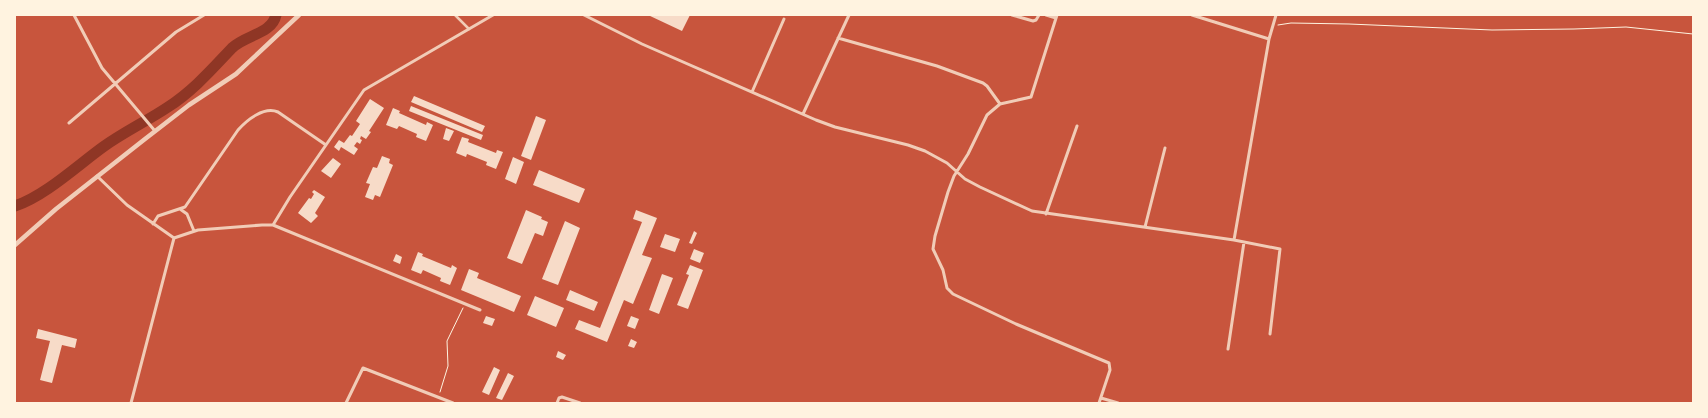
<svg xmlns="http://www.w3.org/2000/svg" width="1708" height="418" viewBox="0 0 1708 418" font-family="'Times New Roman',serif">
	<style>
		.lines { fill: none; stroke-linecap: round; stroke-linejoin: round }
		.river { stroke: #8f3625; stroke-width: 11 }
		.building { fill: #f7dbc8 }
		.path { stroke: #fff3e0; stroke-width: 1 }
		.pedestrian { stroke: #f1ccb7; stroke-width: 2.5 }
		.minor { stroke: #f1ccb7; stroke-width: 3 }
		.tertiary { stroke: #f1ccb7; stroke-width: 4.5 }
	</style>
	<rect width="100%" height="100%" fill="#c8553d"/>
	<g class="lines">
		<path class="river" d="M15 206C45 196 78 165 103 147 124 132 147 121 168 107 193 91 212 69 232 48 245 35 272 34 276 15"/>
	</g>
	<path class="building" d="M648 15H690L682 31Z
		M414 96 485 126 482 132 411 102Z
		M370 99 384 108 369 131 371 132 366 139 361 136 360 139 362 140 360 144 357 142 354 146 358 149 354 155 341 147 339 151 334 147 339 140 344 143 350 135 352 136 360 124 356 121Z
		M411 106 483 135 481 140 409 111Z
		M393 108 400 111 399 113 426 125 427 122 433 125 426 141 416 137 417 134 399 126 397 129 386 125Z
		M536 116 546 120 531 160 521 156Z
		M446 128 454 131 449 141 443 139Z
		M462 137 469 139 468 142 496 153 497 150 503 152 496 169 486 165 487 162 467 154 466 157 456 153Z
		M382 156 390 159 389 163 393 165 380 197 375 195 373 200 365 197 370 184 366 183 373 167 377 168Z
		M513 157 524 162 516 184 505 179Z
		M333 158 341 164 331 178 321 171Z
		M539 170 585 189 579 203 533 185Z
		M314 190 325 197 315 213 318 216 311 223 298 213 309 198 311 199 314 194 312 192Z
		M526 210 542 217 541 219 548 222 543 236 535 233 522 264 507 258Z
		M636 210 657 218 642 255 652 258 633 304 624 300 607 342 575 329 579 320 600 328 642 222 633 219Z
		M565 221 580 228 558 285 542 279Z
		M694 231 697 233 692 244 689 243Z
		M665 234 680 239 675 252 660 247Z
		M694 249 704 253 700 263 690 259Z
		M418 252 423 254 422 256 451 268 452 265 457 268 450 285 440 281 441 278 423 270 421 274 411 270Z
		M396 254 402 257 400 264 393 261Z
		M690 265 703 270 688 309 677 305 689 275 686 274Z
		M469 269 479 273 477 278 521 296 514 312 461 290Z
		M662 274 673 278 659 314 649 310Z
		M570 290 598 302 594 311 566 300Z
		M535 296 564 308 556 327 527 315Z
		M486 316 495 319 492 326 483 323Z
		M631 316 639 319 635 329 627 326Z
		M38 329 77 339 75 348 62 345 52 383 40 380 50 341 36 338Z
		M631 339 637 342 634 348 628 346Z
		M558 351 566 355 563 360 556 357Z
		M494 367 500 370 489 395 482 392Z
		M508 373 514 376 502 400 496 398Z"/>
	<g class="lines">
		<path class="path" d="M1278 25 1291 23 1349 24 1492 30 1574 29 1626 27 1693 34
			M440 392 448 366 447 341 463 308"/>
		<path class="pedestrian" d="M455 15 469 29"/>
		<path class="minor" d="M74 15 102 68 155 131
			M584 15 642 44 816 120 835 127 908 145 925 151 947 163 965 179 980 187 1032 211 1234 240 1280 249 1270 334
			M1012 15 1033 21 1036 20 1039 15
			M1046 15 1056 18
			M1057 15 1031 97 1000 104 987 115 968 154 954 176 948 192 935 236 933 249 943 270 947 288 953 294 1016 324 1109 363 1110 370 1099 403
			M1192 15 1269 39
			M838 38 937 66 983 83 987 86 1000 104
			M752 92 784 19
			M803 114 849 15
			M69 123 176 32 204 15
			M97 176 127 205 174 238
			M180 209 187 214 194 231
			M1046 214 1077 126
			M153 224 158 216 185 207 238 130C247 120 264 106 278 112L326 145
			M273 225 290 197 364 90 493 15
			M1145 227 1165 148
			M174 238 198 230 262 225H273L480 310
			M1234 240 1269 39 1276 15
			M1228 349 1244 242
			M1101 398 1118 403
			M131 403 174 238
			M346 403 363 368 453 403
			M557 403 559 398 562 397 580 403"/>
		<path class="tertiary" d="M15 245 56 209 145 139 189 105 236 74 299 15"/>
	</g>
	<rect width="1708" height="418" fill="none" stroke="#fff3e0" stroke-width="32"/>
</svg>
